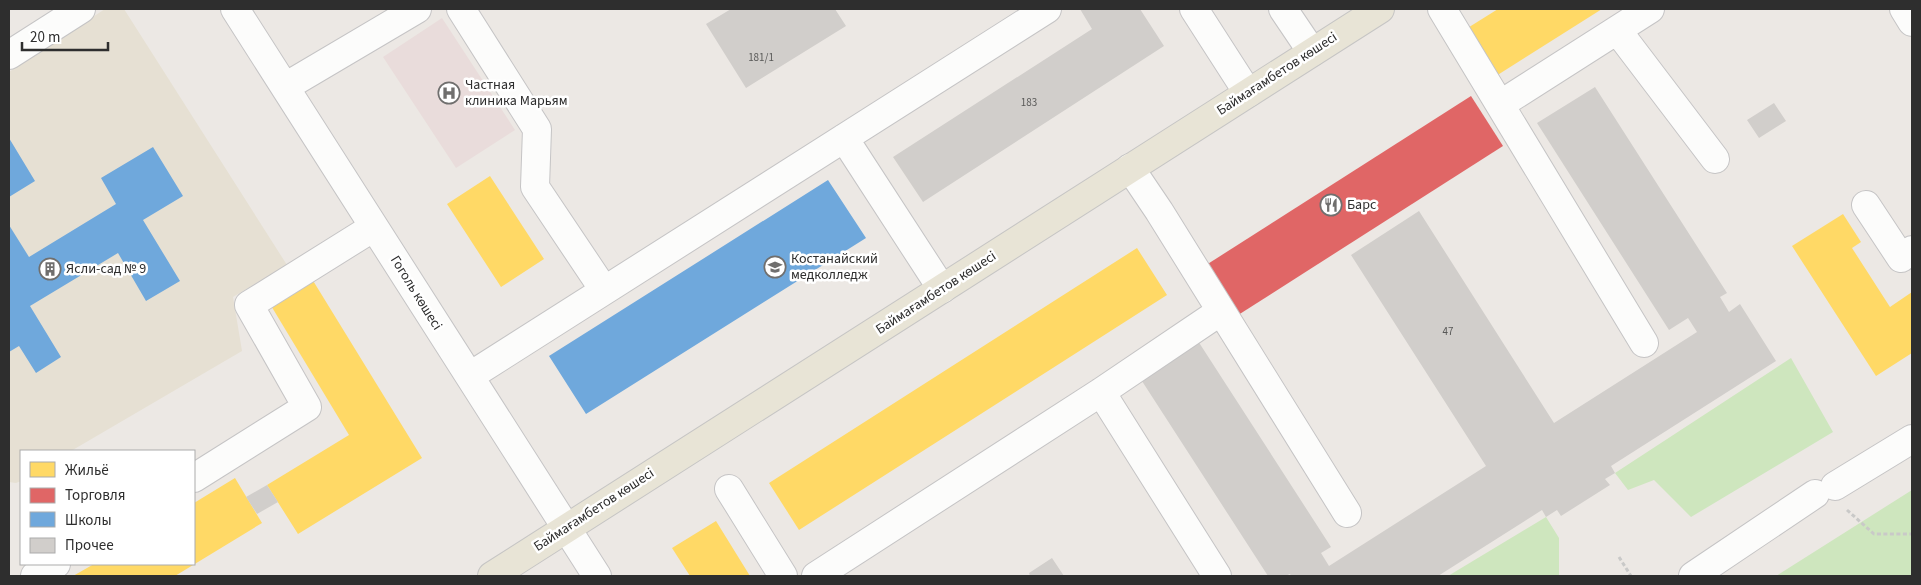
<svg xmlns="http://www.w3.org/2000/svg" width="1921" height="585" viewBox="0 0 1921 585" font-family="'Source Sans 3',sans-serif">
	<style>
		.education { fill: #e6e0d3 }
		.medical { fill: #e9dcdb }
		.green { fill: #cee6be }
		.homes { fill: #ffd966 }
		.shops { fill: #e06666 }
		.schools { fill: #6fa8dc }
		.building { fill: #d1cecb }
		.lines { fill: none; stroke-linecap: round; stroke-linejoin: round }
		.minor-casing { stroke: #c5c4c5; stroke-width: 30 }
		.major-casing { stroke: #c6c5c4; stroke-width: 30 }
		.path { stroke: #c9c9c8; stroke-width: 3; stroke-dasharray: 4 2.5; stroke-linecap: butt }
		.minor { stroke: #fcfcfb; stroke-width: 28 }
		.major { stroke: #e8e4d6; stroke-width: 28 }
		.labels { text-anchor: middle; dominant-baseline: central; stroke-width: 5; stroke-linejoin: round; paint-order: stroke }
		.number-label { font-size: 11px; fill: #585857 }
		.street-label { font-size: 14px; fill: #2e2e2e; stroke: #fff }
		.poi-label { font-size: 14px; fill: #2e2e2e; stroke: #fff; text-anchor: start }
	</style>
	<rect width="100%" height="100%" fill="#ece8e4"/>
	<path class="education" d="M105 9H124L287 265 233 297 242 351 71 451H21V481L16 483 9 482V72Z"/>
	<path class="medical" d="M442 18 515 130 456 168 383 57Z"/>
	<path class="green" d="M1791 358 1833 432 1691 517 1654 480 1628 490 1615 473Z
		M1912 490V576H1776Z
		M1546 517 1559 538V576H1448Z"/>
	<path class="homes" d="M1498 9H1602L1496 76 1466 29Z
		M490 176 544 259 501 287 447 204Z
		M1843 214 1861 242 1852 248 1890 307 1912 292V353L1876 376 1792 246Z
		M1137 248 1167 295 799 530 769 483Z
		M312 279 422 458 298 534 267 485 349 435 270 304Z
		M235 478 262 523 175 576H73L94 564H194V503Z
		M716 521 750 576H690L672 548Z"/>
	<path class="shops" d="M1471 96 1503 146 1235 317 1203 267Z"/>
	<path class="schools" d="M9 138 35 181 9 197Z
		M153 147 183 196 143 220 180 281 146 301 118 253 30 306 61 357 36 373 19 346 9 352V225L29 257 116 204 101 178Z
		M828 180 866 238 586 414 549 356Z"/>
	<path class="building" d="M731 9H835L846 26 746 88 706 24Z
		M1080 9H1140L1164 46 923 202 893 157 1092 29Z
		M1595 87 1727 293 1720 297 1729 312 1740 304 1776 361 1611 466 1615 473 1605 479 1610 485 1561 516 1557 510 1546 517 1542 510 1438 576H1291L1290 574 1285 576H1268L1140 378 1198 341 1331 547 1321 553 1329 566 1486 466 1351 255 1419 211 1554 423 1697 332 1688 318 1669 330 1537 123Z
		M1774 103 1786 121 1759 138 1747 120Z
		M267 485 278 502 257 514 246 497Z
		M1052 558 1064 576H1030L1029 573Z"/>
	<g class="lines">
		<g class="minor-casing">
			<path id="minor" d="M235 9 597 576
				M461 9 537 129 535 187 604 290
				M1194 9 1248 93
				M1283 9 1312 52
				M1442 9 1644 343
				M1904 9 1912 22
				M1617 30 1715 159
				M9 55 81 9
				M285 87 417 9
				M1501 104 1650 9
				M844 138 942 289
				M1130 168 1159 211 1347 513
				M1866 205 1901 258 1912 250
				M470 376 1047 9
				M1101 392 1217 576
				M194 478 307 407 249 305 374 227
				M1835 486 1912 439
				M729 489 783 576
				M35 576 56 564
				M816 576 1101 392 1221 311
				M1693 576 1815 494"/>
		</g>
		<g class="major-casing">
			<path id="major" d="M492 576 1380 9"/>
		</g>
		<path class="path" d="M1847 510 1874 534H1912
			M1619 557 1631 576"/>
		<use href="#minor" class="minor"/>
		<use href="#major" class="major"/>
	</g>
	<defs>
		<g id="hospital-ring" transform="scale(1.125)"><circle r="9.5" fill="#fff" stroke="#706f6e" stroke-width="1.5"/><path d="M-5-5h3v3.5h4V-5h3V5h-3V1.5h-4V5h-3Z" fill="#706f6e"/></g>
		<g id="restaurant-ring" transform="scale(1.125)"><circle r="9.5" fill="#fff" stroke="#706f6e" stroke-width="1.5"/><path d="M-5-6h1v4h1v-4h1v4h1v-4h1v5L-1.5 .5V6h-2V.5L-5-1ZM5-6V6H3V1.5H1.5Q1.5-4 5-6Z" fill="#706f6e"/></g>
		<g id="university-ring" transform="scale(1.125)"><circle r="9.5" fill="#fff" stroke="#706f6e" stroke-width="1.5"/><path d="M0-5L7-2L0 1L-7-2ZM-4 1L0 2.5L4 1V4Q0 6-4 4Z" fill="#706f6e"/></g>
		<g id="building-ring" transform="scale(1.125)"><circle r="9.5" fill="#fff" stroke="#706f6e" stroke-width="1.5"/><path d="M-4-6H4V6H1V3H-1V6H-4ZM-2.5-4.3h1.7v1.8h-1.7ZM.8-4.3h1.7v1.8H.8ZM-2.5-1h1.7V.8h-1.7ZM.8-1h1.7V.8H.8Z" fill="#706f6e"/></g>
	</defs>
	<g fill-rule="evenodd">
		<use href="#hospital-ring" x="449" y="93"/>
		<use href="#restaurant-ring" x="1331" y="205"/>
		<use href="#university-ring" x="775" y="267"/>
		<use href="#building-ring" x="50" y="269"/>
	</g>
	<g class="labels">
		<g class="number-label">
			<text x="761" y="57">181/1</text>
			<text x="1029" y="102">183</text>
			<text x="1448" y="331">47</text>
		</g>
		<g class="street-label">
			<text transform="translate(1277 74) rotate(-33)">Баймағамбетов көшесі</text>
			<text transform="translate(416 293) rotate(58)">Гоголь көшесі</text>
			<text transform="translate(936 293) rotate(-33)">Баймағамбетов көшесі</text>
			<text transform="translate(594 510) rotate(-33)">Баймағамбетов көшесі</text>
		</g>
		<g class="poi-label">
			<text x="465" y="85">Частная<tspan x="465" dy="16">клиника Марьям</tspan></text>
			<text x="1347" y="205">Барс</text>
			<text x="791" y="259">Костанайский<tspan x="791" dy="16">медколледж</tspan></text>
			<text x="66" y="269">Ясли-сад № 9</text>
		</g>
	</g>
	<rect width="1921" height="585" fill="none" stroke="#2e2e2e" stroke-width="20"/>
	<rect x="20" y="450" width="175" height="115" fill="#ffffff" stroke="#ababab"/>
	<rect x="30" y="462" width="25" height="15" fill="#ffd966" stroke="#ababab"/>
	<text x="65" y="475" font-size="15" fill="#2e2e2e">Жильё</text>
	<rect x="30" y="488" width="25" height="15" fill="#e06666" stroke="#ababab"/>
	<text x="65" y="500" font-size="15" fill="#2e2e2e">Торговля</text>
	<rect x="30" y="512" width="25" height="15" fill="#6fa8dc" stroke="#ababab"/>
	<text x="65" y="525" font-size="15" fill="#2e2e2e">Школы</text>
	<rect x="30" y="538" width="25" height="15" fill="#d1cecb" stroke="#ababab"/>
	<text x="65" y="550" font-size="15" fill="#2e2e2e">Прочее</text>
	<path d="M22 42v8h86v-8" fill="none" stroke="#2e2e2e" stroke-width="2.5"/>
	<text x="30" y="42" font-size="15" fill="#2e2e2e" stroke="#ffffff" stroke-width="4" paint-order="stroke">20 m</text>
</svg>
